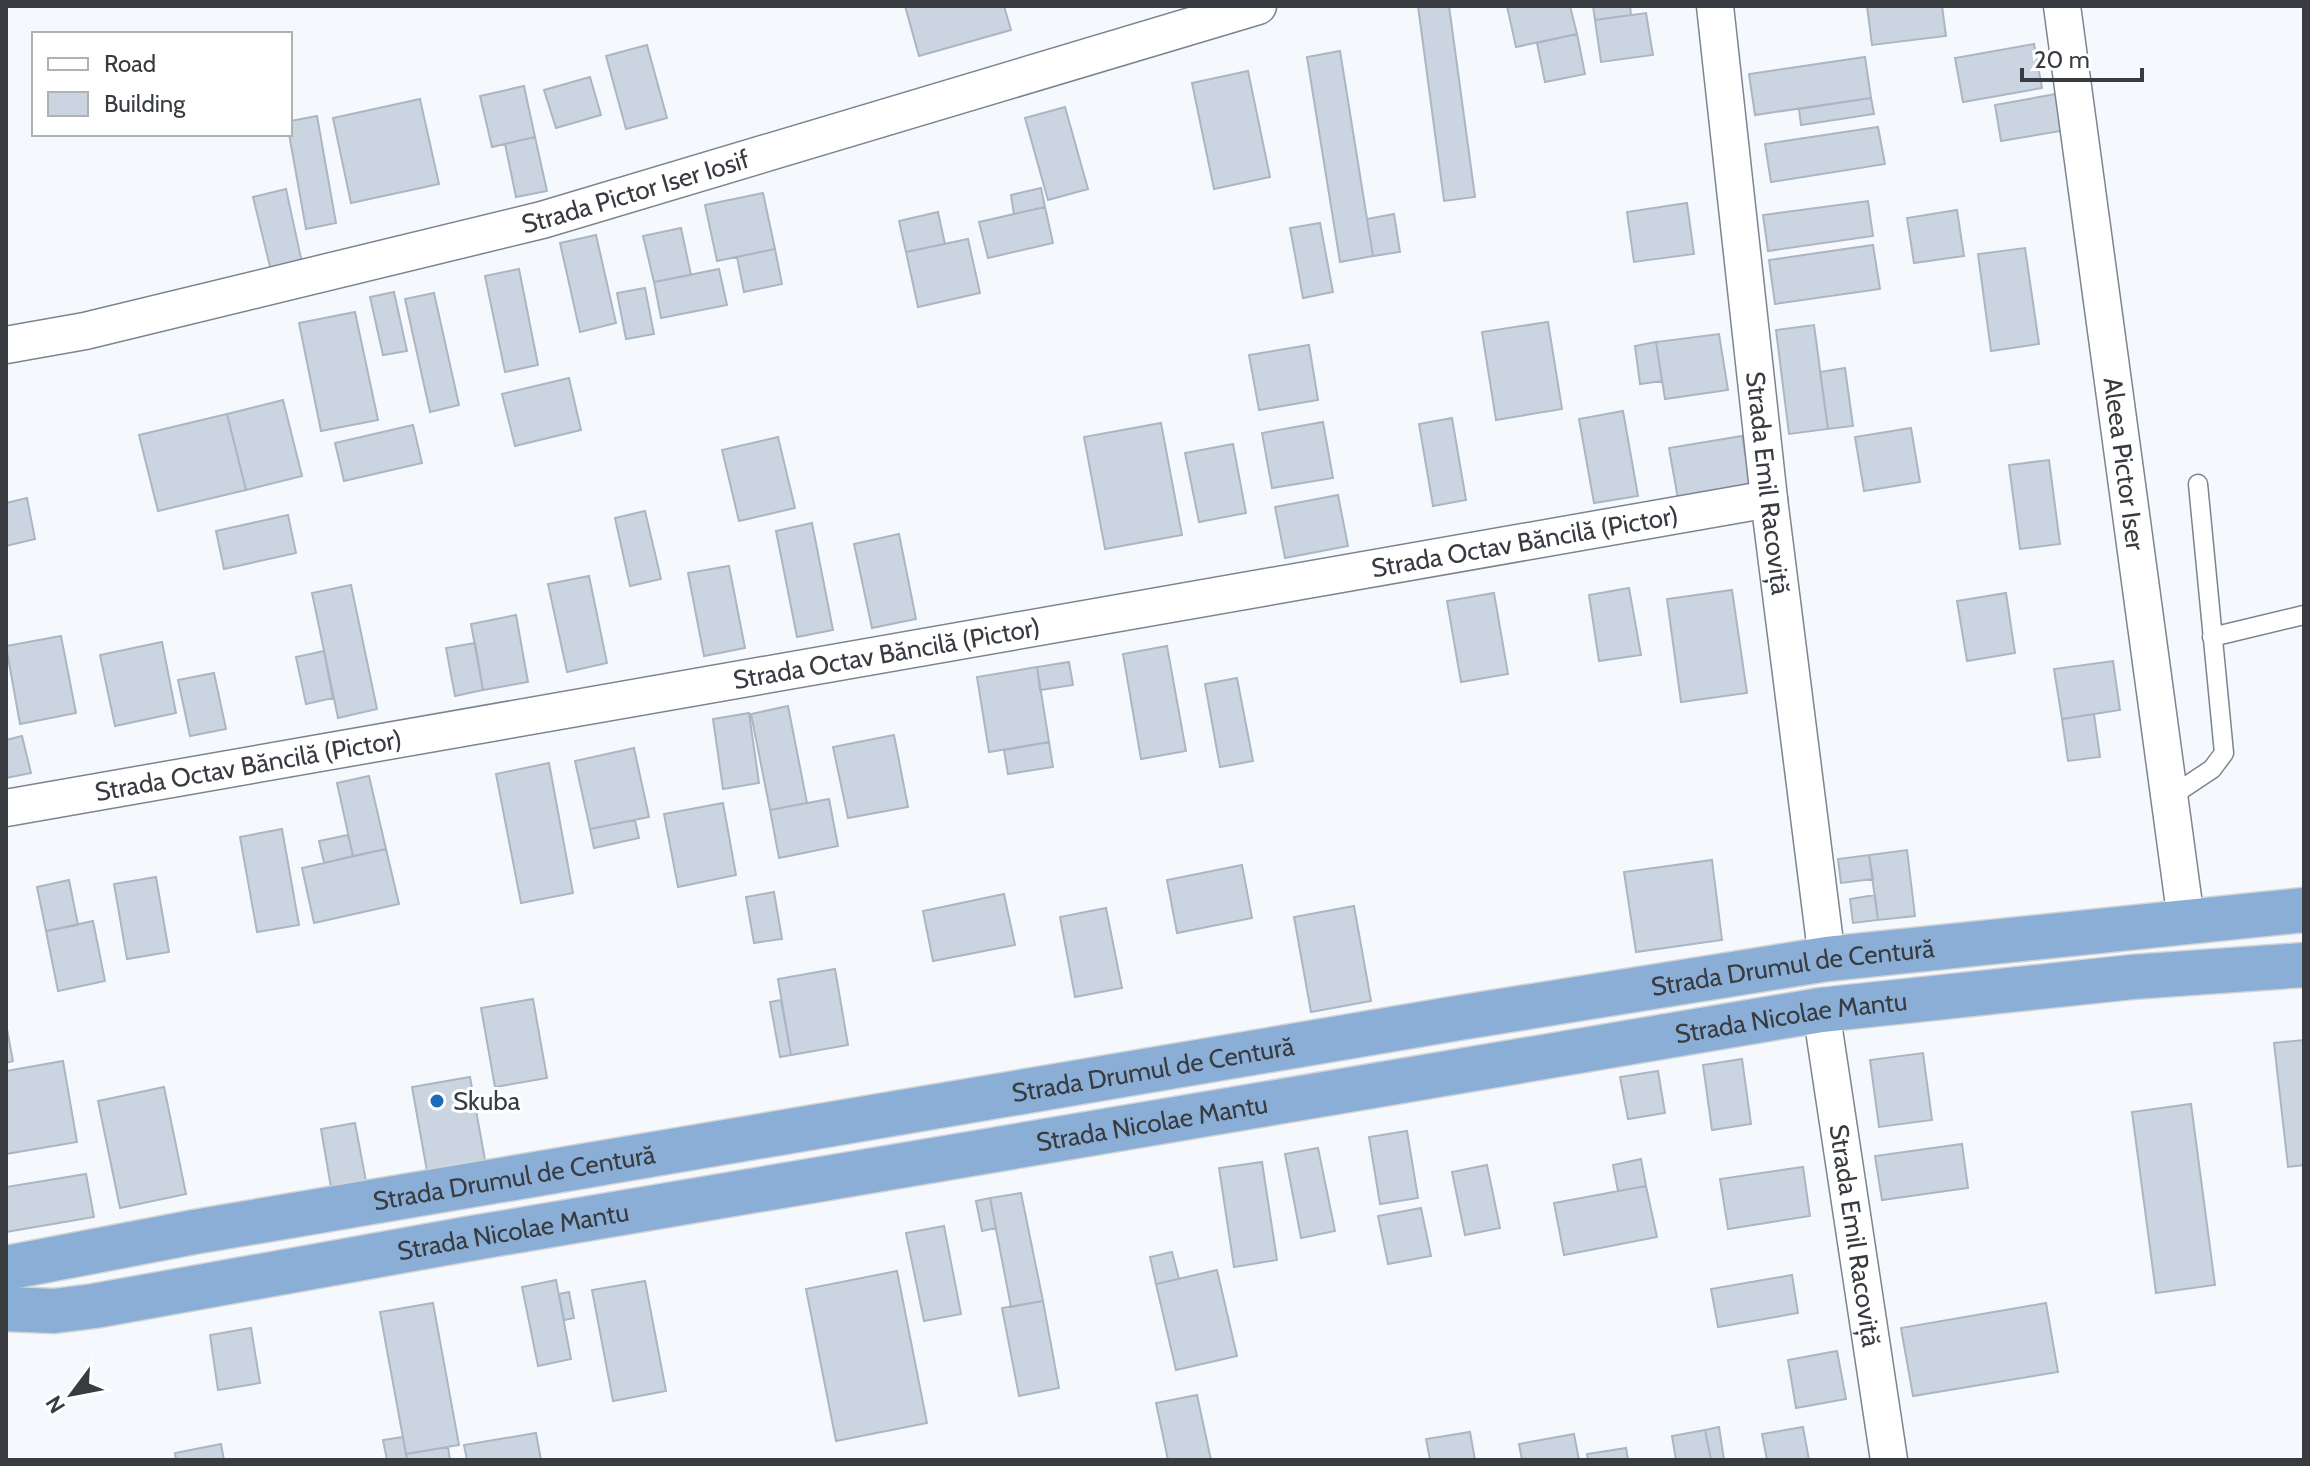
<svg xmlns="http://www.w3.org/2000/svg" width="2310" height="1466" viewBox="0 0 2310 1466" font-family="Cabin,sans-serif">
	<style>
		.building { fill: #cbd5e1; stroke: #acb6c2; stroke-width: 2 }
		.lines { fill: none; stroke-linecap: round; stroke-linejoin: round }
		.service-casing { stroke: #7b848f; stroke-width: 21 }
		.minor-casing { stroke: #7b848f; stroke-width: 39 }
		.trunk-casing { stroke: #d3d4d5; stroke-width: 47 }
		.service { stroke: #fff; stroke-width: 18 }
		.minor { stroke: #fff; stroke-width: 36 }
		.trunk { stroke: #8aaed6; stroke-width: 44 }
		.poi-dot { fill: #196cba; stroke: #fff; stroke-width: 3 }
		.labels { text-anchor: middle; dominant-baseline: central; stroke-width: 6; stroke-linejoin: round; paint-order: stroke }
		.street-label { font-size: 26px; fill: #383c41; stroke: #fff }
		.poi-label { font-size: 26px; fill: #383c41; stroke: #fff; text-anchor: start }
	</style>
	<rect width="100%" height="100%" fill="#f5f9fe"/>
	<path class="building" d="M905 6H1004L1011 30 919 56Z
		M1418 6H1449L1475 197 1444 201Z
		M1507 6H1570L1577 34 1516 47Z
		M1593 6H1630L1631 15 1595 20Z
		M1867 6H1942L1946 36 1872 45Z
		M1646 13 1653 55 1601 62 1595 20Z
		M1577 34 1585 74 1545 82 1537 43Z
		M2034 44 2042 88 1963 102 1955 58Z
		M647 45 667 118 626 129 606 56Z
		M1340 51 1373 256 1340 262 1307 57Z
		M1865 57 1871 98 1755 115 1749 74Z
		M1248 71 1270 177 1214 189 1192 83Z
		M590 77 601 115 556 128 544 90Z
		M524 86 535 137 492 147 480 96Z
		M2061 93 2067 130 2001 141 1995 105Z
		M1871 98 1874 114 1801 125 1799 109Z
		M420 99 439 184 351 203 333 118Z
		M1065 107 1088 189 1048 200 1025 118Z
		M317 116 336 223 306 229 289 134 290 121Z
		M1878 127 1885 164 1771 182 1765 144Z
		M535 137 547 191 516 197 505 144Z
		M1041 188 1045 207 1014 214 1011 195Z
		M286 189 304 272 273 279 253 197Z
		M763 193 775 249 717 261 705 205Z
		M1868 201 1873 236 1768 251 1763 215Z
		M1687 203 1694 254 1634 262 1627 212Z
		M1045 207 1053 243 988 258 979 222Z
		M1957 210 1964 256 1914 263 1907 218Z
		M938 212 945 244 906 252 899 221Z
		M1394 214 1400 252 1373 256 1367 219Z
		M1320 223 1333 292 1303 298 1290 228Z
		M681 228 691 275 654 282 643 236Z
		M596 235 616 323 580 332 560 243Z
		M968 239 980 293 918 307 906 252Z
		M1873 245 1880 289 1775 304 1769 260Z
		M2025 248 2039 344 1991 351 1978 254Z
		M775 249 782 284 744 292 737 257Z
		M519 269 538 365 505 372 485 276Z
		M719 269 727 305 661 318 654 282Z
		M645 288 654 334 626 339 617 293Z
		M394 292 407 351 383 355 370 297Z
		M434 293 459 405 430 412 405 299Z
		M355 312 378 420 321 431 299 323Z
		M1548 322 1562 409 1496 420 1482 332Z
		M1814 325 1828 429 1789 434 1776 330Z
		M1719 334 1728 390 1665 399 1656 342Z
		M1656 342 1662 381 1640 384 1635 346Z
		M1309 345 1318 400 1259 410 1249 355Z
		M1845 368 1853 426 1828 429 1820 372Z
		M569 378 581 430 515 446 502 394Z
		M283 400 302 476 246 490 227 414Z
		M1623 411 1638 496 1594 503 1579 419Z
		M227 414 246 490 158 511 139 435Z
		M1452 418 1466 500 1433 506 1419 424Z
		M1323 422 1333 478 1272 488 1262 433Z
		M1161 423 1182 535 1105 549 1084 437Z
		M413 425 422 463 344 481 335 443Z
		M1911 428 1920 482 1864 491 1855 437Z
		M1742 436 1751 487 1678 499 1669 448Z
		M778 437 795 508 739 521 722 450Z
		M1233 444 1246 513 1199 522 1185 453Z
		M2049 460 2060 544 2020 549 2009 465Z
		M1338 495 1348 546 1285 558 1275 507Z
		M27 498 35 539 6 546V503Z
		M645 511 661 579 630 586 615 518Z
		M288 515 296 553 224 569 216 531Z
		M812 523 833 630 797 637 776 531Z
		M899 534 916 619 872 628 854 544Z
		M729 566 745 648 704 656 688 573Z
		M589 576 607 663 567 672 548 584Z
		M351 585 377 709 338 718 312 593Z
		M1629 588 1641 655 1599 661 1589 595Z
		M1732 590 1747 693 1681 702 1667 599Z
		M1494 593 1508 674 1461 682 1447 601Z
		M2006 593 2015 653 1967 661 1957 601Z
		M516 615 528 682 483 690 471 624Z
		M61 636 76 713 20 724 6 646Z
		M162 642 176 713 115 726 100 655Z
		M475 643 483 690 455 696 446 648Z
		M1167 646 1186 751 1141 759 1123 654Z
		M324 651 333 698 306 704 296 657Z
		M2113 661 2120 710 2062 719 2054 669Z
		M1069 662 1073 685 1040 690 1037 667Z
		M1037 667 1049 742 989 752 977 677Z
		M214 673 226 729 190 736 178 680Z
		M1237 678 1253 761 1220 767 1205 684Z
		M788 706 807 803 770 810 751 714Z
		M749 713 759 783 723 789 713 719Z
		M2094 714 2100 757 2068 761 2062 719Z
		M894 735 908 807 848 818 833 747Z
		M22 736 31 773 6 778V740Z
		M1049 742 1053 767 1008 774 1004 750Z
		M634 748 649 817 590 829 575 761Z
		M549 763 573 893 521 903 496 774Z
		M369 776 386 849 353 856 337 783Z
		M829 799 838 846 779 858 770 810Z
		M723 803 736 875 678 887 664 814Z
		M635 820 639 838 594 848 590 829Z
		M282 829 299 925 257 932 240 837Z
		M348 835 353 856 324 863 319 841Z
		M386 849 399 904 314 923 302 868Z
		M1907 850 1915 916 1878 920 1869 855Z
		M1869 855 1873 879 1841 883 1838 859Z
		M1712 860 1722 940 1636 952 1624 872Z
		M1242 865 1252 918 1177 933 1167 880Z
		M156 877 169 952 127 959 114 884Z
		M69 880 78 925 46 931 37 887Z
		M774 892 782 939 754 943 746 897Z
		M1004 894 1015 945 933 961 923 911Z
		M1875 895 1878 920 1853 923 1850 899Z
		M1354 906 1371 1001 1311 1012 1294 917Z
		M1106 908 1122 988 1075 997 1060 917Z
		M93 921 105 981 58 991 46 931Z
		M835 969 848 1045 791 1055 778 979Z
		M533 999 547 1078 495 1087 481 1008Z
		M781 1000 791 1055 780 1057 770 1002Z
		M6 1024 13 1061 6 1063Z
		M2304 1040V1165L2288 1167 2274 1043Z
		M1923 1053 1932 1120 1879 1127 1870 1060Z
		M1742 1059 1751 1124 1712 1130 1703 1065Z
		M63 1061 77 1142 6 1154V1071Z
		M1658 1071 1665 1113 1628 1119 1620 1077Z
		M470 1077 485 1160 427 1171 412 1087Z
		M164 1087 186 1194 120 1208 98 1101Z
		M2191 1104 2215 1285 2156 1293 2132 1112Z
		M355 1123 368 1192 333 1199 321 1129Z
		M1407 1131 1418 1198 1380 1204 1369 1137Z
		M1962 1144 1968 1188 1882 1200 1875 1156Z
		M1318 1148 1335 1231 1301 1238 1285 1154Z
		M1641 1159 1646 1186 1618 1191 1613 1165Z
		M1262 1162 1277 1260 1234 1267 1219 1168Z
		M1487 1165 1500 1228 1465 1235 1452 1172Z
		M1803 1167 1810 1216 1728 1229 1720 1179Z
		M86 1174 94 1217 6 1232V1187Z
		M1646 1186 1657 1237 1564 1255 1554 1203Z
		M1021 1193 1043 1301 1011 1307 990 1198Z
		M990 1198 996 1228 982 1231 976 1201Z
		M1421 1208 1431 1256 1388 1264 1378 1216Z
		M944 1226 961 1314 924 1321 906 1233Z
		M1172 1252 1179 1279 1156 1284 1150 1257Z
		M1217 1270 1237 1356 1176 1370 1156 1284Z
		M897 1271 927 1423 836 1441 806 1289Z
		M1792 1275 1798 1313 1718 1327 1711 1289Z
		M556 1280 571 1359 538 1366 522 1287Z
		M645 1281 666 1391 613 1401 592 1290Z
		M569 1292 574 1318 564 1320 559 1294Z
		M1043 1301 1059 1388 1019 1396 1002 1308Z
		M433 1303 459 1445 406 1454 380 1312Z
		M2046 1303 2058 1372 1913 1396 1901 1328Z
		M251 1328 260 1383 218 1390 210 1335Z
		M1837 1351 1846 1399 1796 1408 1788 1360Z
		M1197 1395 1211 1460H1168L1156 1403Z
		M1719 1427 1724 1460H1711L1705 1430Z
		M1803 1427 1809 1460H1767L1762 1434Z
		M1705 1430 1711 1460H1676L1672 1436Z
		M1470 1432 1475 1460H1430L1426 1439Z
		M536 1433 541 1460H467L464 1445Z
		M1574 1434 1579 1460H1522L1519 1444Z
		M403 1437 407 1460H387L383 1440Z
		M221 1444 224 1460H176L175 1453Z
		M448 1447 450 1460H407L406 1454Z
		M1626 1448 1628 1460H1588L1587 1454Z"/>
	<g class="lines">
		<g class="service-casing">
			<path id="service" d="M2212 637 2304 615
				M2170 797 2212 769 2224 753 2198 484"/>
		</g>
		<g class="minor-casing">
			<g id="minor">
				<path id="s1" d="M1715 6 1769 499 1827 959"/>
				<path id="s2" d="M2062 6 2186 920"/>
				<path id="s3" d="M6 345 85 331 542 220 1258 6"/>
				<path id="s4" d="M6 808 1769 499"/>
				<path id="s5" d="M1821 1010 1889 1460"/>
			</g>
		</g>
		<g class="trunk-casing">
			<g id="trunk">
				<path id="s6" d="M6 1268 194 1232 1458 1018 1827 959 2304 910"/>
				<path id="s7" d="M6 1309 54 1311 94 1306 473 1238 1821 1010 2132 977 2304 965"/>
			</g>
		</g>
		<use href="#service" class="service"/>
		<use href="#minor" class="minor"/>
		<use href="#trunk" class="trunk"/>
	</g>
	<circle class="poi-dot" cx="437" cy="1101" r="8"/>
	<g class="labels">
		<g class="street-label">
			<text stroke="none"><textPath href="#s3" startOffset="648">Strada Pictor Iser Iosif</textPath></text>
			<text stroke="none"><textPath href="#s2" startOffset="462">Aleea Pictor Iser</textPath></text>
			<text stroke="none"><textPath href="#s1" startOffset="480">Strada Emil Racoviță</textPath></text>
			<text stroke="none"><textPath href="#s4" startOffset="1542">Strada Octav Băncilă (Pictor)</textPath></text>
			<text stroke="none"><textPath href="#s4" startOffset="894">Strada Octav Băncilă (Pictor)</textPath></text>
			<text stroke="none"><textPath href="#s4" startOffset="246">Strada Octav Băncilă (Pictor)</textPath></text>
			<text stroke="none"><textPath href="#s6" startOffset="1812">Strada Drumul de Centură</textPath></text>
			<text stroke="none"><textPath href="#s7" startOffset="1810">Strada Nicolae Mantu</textPath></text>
			<text stroke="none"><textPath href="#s6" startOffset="1164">Strada Drumul de Centură</textPath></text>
			<text stroke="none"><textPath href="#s7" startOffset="1162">Strada Nicolae Mantu</textPath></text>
			<text stroke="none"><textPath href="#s6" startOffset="516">Strada Drumul de Centură</textPath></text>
			<text stroke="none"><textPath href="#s7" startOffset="514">Strada Nicolae Mantu</textPath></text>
			<text stroke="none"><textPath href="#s5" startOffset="228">Strada Emil Racoviță</textPath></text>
		</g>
		<g class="poi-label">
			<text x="453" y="1101">Skuba</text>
		</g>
	</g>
	<rect width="2310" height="1466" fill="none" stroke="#383c41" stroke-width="16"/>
	<rect x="32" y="32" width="260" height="104" fill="#ffffff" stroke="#afb1b3" stroke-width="2"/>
	<rect x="48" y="58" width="40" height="12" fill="#ffffff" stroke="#afb1b3" stroke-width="2"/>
	<text x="104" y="72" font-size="24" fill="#383c41">Road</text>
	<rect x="48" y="92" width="40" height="24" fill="#cbd5e1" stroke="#afb1b3" stroke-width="2"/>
	<text x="104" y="112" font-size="24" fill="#383c41">Building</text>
	<g transform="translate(72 1394) rotate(238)" stroke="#ffffff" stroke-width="6" paint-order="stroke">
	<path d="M0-6L14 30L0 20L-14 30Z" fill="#383c41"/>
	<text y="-12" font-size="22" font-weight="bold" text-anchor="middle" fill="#383c41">N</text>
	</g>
	<path d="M2022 68v12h120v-12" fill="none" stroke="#383c41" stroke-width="4"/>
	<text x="2034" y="68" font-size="24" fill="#383c41" stroke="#ffffff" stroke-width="6" paint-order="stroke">20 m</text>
</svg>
